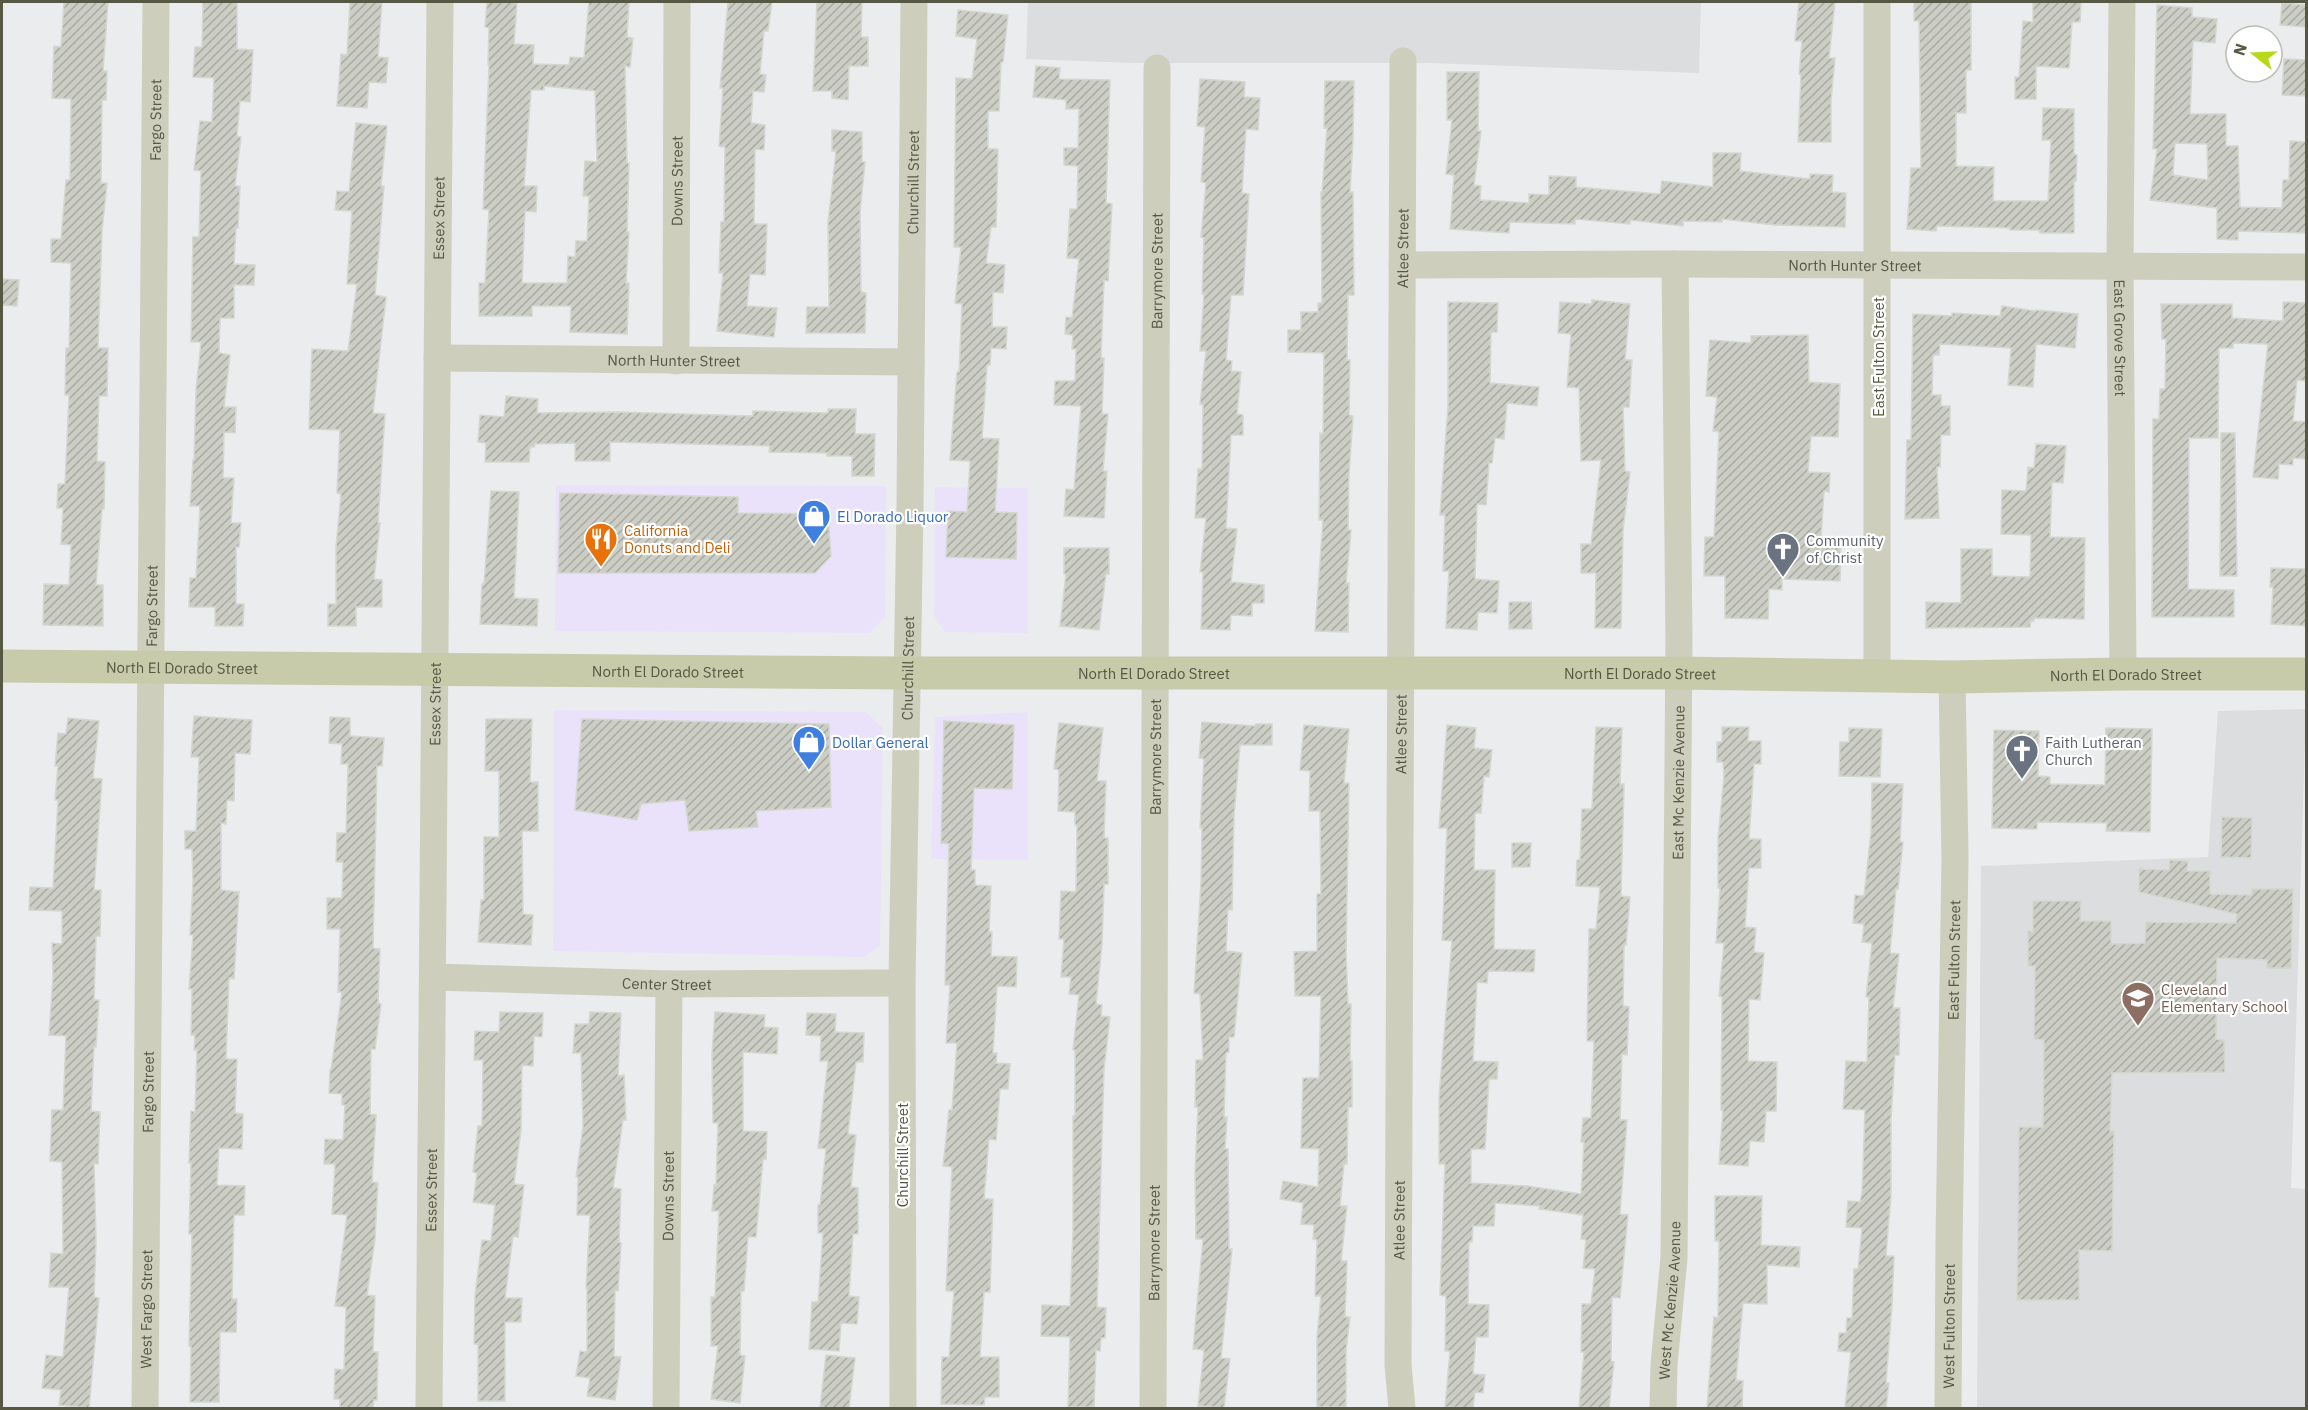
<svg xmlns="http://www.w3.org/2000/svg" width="2308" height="1410" viewBox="0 0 2308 1410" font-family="'IBM Plex Sans',sans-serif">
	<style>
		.commercial { fill: #eae2fb }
		.education { fill: #dcdddf }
		.building { fill: url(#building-hatch); stroke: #d4d7cf; stroke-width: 1.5; fill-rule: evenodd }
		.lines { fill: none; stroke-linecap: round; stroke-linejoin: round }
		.minor { stroke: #cdcebc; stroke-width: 27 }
		.major { stroke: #c7cbaa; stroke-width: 33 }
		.labels { text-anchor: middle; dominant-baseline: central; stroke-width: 4.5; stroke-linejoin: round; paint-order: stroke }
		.street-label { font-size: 15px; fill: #565844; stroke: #fff }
		.shop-label { font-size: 15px; fill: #366cbe; stroke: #fff; text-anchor: start }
		.food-label { font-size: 15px; fill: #c56008; stroke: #fff; text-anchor: start }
		.worship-label { font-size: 15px; fill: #5b616d; stroke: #fff; text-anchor: start }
		.education-label { font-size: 15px; fill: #785e54; stroke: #fff; text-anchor: start }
	</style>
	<defs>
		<pattern id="building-hatch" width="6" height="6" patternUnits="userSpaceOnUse" patternTransform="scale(1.5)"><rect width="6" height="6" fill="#cccec5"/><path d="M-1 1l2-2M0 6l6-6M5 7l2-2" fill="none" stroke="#a8aaa2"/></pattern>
	</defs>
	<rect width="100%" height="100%" fill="#ebecee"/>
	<path class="commercial" d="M556 485 886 486 885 617 869 633 555 631Z
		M935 487 1028 488V633L945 632 934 616Z
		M554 710 866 712 883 728 880 946 864 957 553 951Z
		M1028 712V860L931 859 935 717Z"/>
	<path class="education" d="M1028 2H1701L1699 73 1430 63H1134L1026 59Z
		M2306 709 2291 1188 2306 1189V1408H1977L1981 866 2208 857 2218 711Z"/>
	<path class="building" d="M64 2H108L103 71H107L106 100H102L101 183H107L102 231 98 348H108L107 396H99L97 461 105 462 104 509H102L96 585H103V626L43 625 44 584 69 585 71 545 61 544 63 508H57L58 484H65L69 395H65L66 348H69L71 263 51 262V239H61L66 180H70L71 99 52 98 54 46 61 47Z
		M203 2H237V49L253 50 250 102 240 101 237 136 241 137 235 186H240L238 228H236L234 264 255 265 254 285H234V318H220L219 353 230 355 224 407H236L235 433 224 432 223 478H234L231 523H241L239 547H236V604H244L243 626H215V607H189L190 578H196L200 506H190L193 460H194L196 390 201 342H191L193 237H199L201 171 194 170 200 121 212 122 214 78 193 77 195 47H202Z
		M350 2H382L378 57 388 58 386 83 369 82 367 108 337 106 341 54 347 55Z
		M487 2H517L514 44 534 45 533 64 569 65 570 57 584 58 589 2H629L627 37 633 38 630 67 625 66 627 163H629L627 232H629L626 283H629L627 334 570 332 571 306H532V316H479V283H485L489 210 483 209 489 66 488 65 489 28 485 27ZM544 86 595 91 597 162 585 161 583 196H589L587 241H576L575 257 568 256 567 283H522L525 211 536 212 537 186H524L531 90H544Z
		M728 2H772L768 31H764L760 74 766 75 764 92 753 91 751 123 765 125 764 150 755 149 754 224H767L765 275 750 274 747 306 777 308 774 337 717 331 723 273H719L721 222H724L725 147 719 146 723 88H720Z
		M817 2H862L861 37H868V66H849L848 100 832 98V91H813Z
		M1799 2H1835L1829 58H1835L1831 101V142H1798L1801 75 1799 74 1802 41H1795Z
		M1914 2H1971V70H1966V113H1956V166L1994 167 1993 201H2048L2051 140H2042L2043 108 2074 109V154L2077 155 2076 181H2074V233H2040L2039 230H2010V228L1937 226 1936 231 1907 229 1911 168H1921L1919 21H1914Z
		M2033 2H2081L2080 22H2072L2069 68 2036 66V99H2015V77H2019L2023 21 2033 22Z
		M2282 3 2307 5V27L2280 25Z
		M2157 5 2192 8V17L2217 19 2215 43 2193 41 2190 114H2226V146H2238L2240 207 2282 208 2283 180H2289L2290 141 2307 142V233L2238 231V240L2217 239V208L2150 200 2157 149H2153ZM2175 143 2207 144 2208 180 2173 175Z
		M958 10 1008 15 1003 62H1001L999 111H988V149H998L996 227H991L986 263 1005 265 1003 293 993 292 992 327H1007L1006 349 991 348 990 365H987L982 438 999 439 995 512 1017 513 1016 559 946 557 948 511 967 512 970 461 950 460 957 372H959L962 304 955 303 961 247H954L956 78 972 79 977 39 956 36Z
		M2284 59 2307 60V96L2282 95Z
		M1036 66 1060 68 1059 79 1110 80 1106 203 1112 204 1108 281 1104 280 1101 358H1104L1102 414H1108L1103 471H1107L1104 518 1064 516 1066 489 1074 490 1081 406 1054 405 1055 381H1075L1076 349H1072L1073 335 1065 334 1066 317 1072 318 1079 259 1067 258 1070 209H1077L1078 166 1064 165V148H1078L1079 109H1066V100L1033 97Z
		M1447 72H1479L1478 131H1481L1474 185 1481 186 1480 200 1529 203V194L1549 195V176L1576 177V187L1660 194 1662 181 1713 187V153H1741L1740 171 1810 179V174L1833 175 1832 192 1846 193 1845 227 1775 225 1722 219V222L1683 221V226L1630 220V224L1575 219V224L1510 222 1509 233 1450 229 1454 175 1446 174 1452 120H1447Z
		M1200 79 1245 82 1244 97 1260 98 1258 130 1246 129 1242 193 1249 194 1243 295H1231L1226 360 1232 361 1231 371 1241 372 1237 414 1243 415V435H1231L1226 528 1237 529 1231 582 1264 585V603H1252V616L1231 615 1230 630 1201 629 1203 572H1200L1206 518H1195L1198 469H1202L1203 405 1200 404 1206 351H1200L1204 294H1202L1204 238 1201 237 1206 183 1201 182 1205 127 1197 126Z
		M1325 81H1354L1353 140 1350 192H1353L1354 295H1348L1347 360H1350L1349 415 1353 416 1349 474 1348 530H1351L1346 583H1349L1348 632 1315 631 1323 520H1319L1320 433 1323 434 1324 353 1288 352V330H1301V312H1318V303H1322L1321 192H1322L1327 128H1324Z
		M356 123 387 126 381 186H384L375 295 386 297 373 413 385 414 378 523H380L374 579 382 580V607H356V626H328V604H336V547L341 494 337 493 340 430 309 429 311 372 312 349 348 351 357 284H347L352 211 335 210 337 191 349 192Z
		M832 130 862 132V162H865L860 212 861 292 866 293 865 333H806L807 307H829L828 223 836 151H832Z
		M2 279 19 280 17 306 2 305Z
		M1592 300 1630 304 1625 360H1632L1629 407H1623L1625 471 1630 472 1623 530 1621 628H1595L1596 573H1581V544H1591L1601 460 1581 461 1579 388 1567 387 1571 334 1558 333 1560 302 1592 304Z
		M1448 302 1498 303 1497 332H1491L1490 383 1539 387 1537 406 1507 403 1504 439 1495 438 1492 463H1489L1486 505 1477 504 1475 579 1499 581 1497 613 1478 612 1477 630 1446 628 1449 571H1443L1445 515H1440L1448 406Z
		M2283 302 2307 303V381L2297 380 2293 421 2307 422V459L2293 458V465L2279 464 2278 479 2253 477 2268 344 2233 343V348H2219L2218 438H2189L2188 589 2234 590V617H2152L2153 419H2159L2160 389H2165L2166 339H2162L2161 304H2232V318L2283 321Z
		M2002 306 2036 311V310L2078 314 2075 348 2036 344 2033 387 2008 385 2011 348 1940 344 1939 355H1933L1932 395H1941V406H1950V435H1941L1940 467H1937L1939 518 1905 519 1907 440H1911L1913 314 1952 316V313L2000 316Z
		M1808 335 1809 382 1840 384 1838 437 1811 436 1808 472 1830 473 1829 492 1824 491 1821 539 1841 540 1840 581 1782 579V590L1769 589 1768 619 1725 618V576H1704L1705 537H1714L1719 432 1713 431 1717 397 1706 396 1710 340 1751 343V336Z
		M506 396 538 399 537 413 618 412 753 416V411L828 413V409H856L855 434H875L874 476H852V456H827V453L769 452 770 446 610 442V461H575V443L535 444 534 447H530L529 462H485L486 443 478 442 480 415 504 417Z
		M2221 433H2235L2237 576H2220Z
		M2036 444 2066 446 2063 483 2052 482 2050 537 2085 538 2084 619 2034 618V621H2031L2030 627 1926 628V602L1961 603V549H1992V576L2030 577 2031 535 2001 534 2002 490 2026 491 2028 467 2034 468Z
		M491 491 519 492 514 598 538 599 537 626 480 624 482 584H484Z
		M560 493 738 497V513L828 514 831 556 815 573H558Z
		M1064 548H1109V574H1106L1099 630 1060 626 1066 574H1064Z
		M2271 568 2307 569V626L2271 624 2273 587H2270Z
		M1509 602H1531L1532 629H1509Z
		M194 716 252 720 250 754 235 753 234 801 227 800 226 824 221 823V890L239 892 234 979 229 978 226 1059H237L235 1113 243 1114 242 1149 219 1148 217 1185 245 1186 244 1215H234L232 1299H237L236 1332H220L219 1402H190L191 1347 189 1346 192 1234H189L191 1163H189L191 1111 195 1112 197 1050H194L195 1035H191L192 989H189L193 935H190L193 882 192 849H185V831H196L199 757H191Z
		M330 717 350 718V736L384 738 382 766H377L373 948 380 949 378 1003 381 1004 375 1049H371L370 1114 376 1115 372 1182 378 1183 375 1239 367 1295 375 1296 373 1352H378L377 1400H374L373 1408H340V1399H334L335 1369 344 1370 346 1307 335 1306 347 1215 332 1214 335 1164H324L325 1139 343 1140 345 1105H342V1094L329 1093 330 1070H331L342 992H338L340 929H327V898H342L343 862H336L337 833H346L348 764H341L342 744 329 743Z
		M68 718 99 721 93 778 102 779 94 890H101L100 936H96L94 1000H99L96 1047H94L91 1111 100 1112 98 1164 94 1163 96 1242 94 1297 99 1298 89 1408 59 1405 61 1390 42 1388 46 1355 63 1357 69 1287H49L51 1253 63 1254 62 1162 50 1161 52 1110H63L66 1036 49 1035 53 976 52 943 62 944V911L29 910 30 887 53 888 58 800H55L58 766H55L58 733 66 734Z
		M486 719H532L530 782H538V831H522L523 914 533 915 531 945 478 942 481 900H484V837H499V771H485Z
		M582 719 829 724 831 807 756 811 758 827 689 831 685 800 641 804 637 820 575 810Z
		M944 721 1014 725 1012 789 974 788 971 870H975V885L991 886 989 932H992L991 956 1017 957 1016 987 997 986 993 1053H997L996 1063 1010 1064 1008 1089H1000L996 1140 989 1139 984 1199H993L990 1292H984L980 1357H999V1397H985L984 1405 941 1404 942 1357H949L954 1291H946L952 1167 943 1166 949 1110H952L957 1043H946L950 985H945L949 844 941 843Z
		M1202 722 1255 726 1256 724H1272V745H1240L1234 816 1232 910 1228 909 1226 951 1242 953 1234 1037H1229V1052L1226 1053 1224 1117H1227L1225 1149H1228L1229 1249H1232L1221 1358 1230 1359 1224 1408 1198 1406 1204 1350 1193 1349 1203 1239H1196L1195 1173 1198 1107H1195L1196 1060H1203L1200 994 1194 993 1201 883 1202 828H1200L1204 759 1199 758Z
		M1059 723 1103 728 1097 781H1106L1104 838H1108V884H1104L1102 944 1096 1004 1102 1005 1101 1016 1110 1017 1104 1069 1097 1307 1106 1308 1105 1338H1101L1100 1351 1096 1350 1094 1407H1068L1070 1337 1041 1336 1042 1305 1070 1306 1073 1230V1116H1075V1050H1073L1079 995 1069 994 1071 977H1061L1064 939H1059L1061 891 1076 892 1077 825H1075V812L1058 811 1059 770 1054 769Z
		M1304 725 1349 729 1344 783H1349L1346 952 1348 1004H1351L1350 1061H1352V1107H1348L1347 1164H1344L1340 1206H1347L1341 1261H1347L1345 1317H1350L1346 1351V1407H1317V1336L1321 1296H1315L1317 1240 1313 1239 1314 1225 1301 1224 1303 1203 1280 1199 1283 1181 1318 1187 1319 1149 1301 1148 1303 1078H1319L1321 996H1295L1294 952 1317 951V894H1321L1320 811H1309L1310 771 1300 770Z
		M1447 725 1476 728 1474 748 1492 750 1489 777 1484 776 1481 813H1475L1474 870H1495L1494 949 1535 950 1534 972 1488 971 1487 983 1477 982 1473 1061 1498 1062 1497 1079H1489L1485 1149H1471V1183L1527 1186 1581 1194 1584 1142H1581L1583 1118H1591L1594 1041H1587L1589 929H1596L1600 887 1576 886 1577 860H1580L1582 809H1592L1596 727 1622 728 1620 784H1624L1621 896 1630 897 1626 945H1624L1623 1006 1629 1007 1627 1055 1622 1054 1620 1120H1627L1620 1214 1628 1215 1620 1298 1612 1297 1611 1361 1614 1362 1609 1408 1579 1407 1584 1352H1581L1582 1304H1591L1595 1269 1583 1268 1586 1240 1581 1239 1583 1215 1539 1209 1540 1206 1495 1203 1494 1226H1473L1472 1242H1469L1468 1304 1489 1305 1488 1337H1476L1473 1374 1485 1375 1483 1393 1475 1392 1473 1408 1445 1407 1450 1351H1445L1446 1296 1440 1295 1445 1164H1439V1097L1452 941 1442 940 1447 828H1439Z
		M1722 727H1749L1748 741H1761V764H1754L1749 839H1761V868H1749L1745 927 1756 928 1754 952 1764 953 1760 1000 1749 999 1748 1061 1777 1062 1776 1111H1766L1764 1142 1750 1141 1748 1166 1719 1164 1723 1110H1721L1722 997 1719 996 1724 943H1716L1720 888H1718V838L1724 776 1723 762H1717V742H1722Z
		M1849 728 1882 729 1880 777 1839 776 1840 742H1849Z
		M2106 728 2152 729 2150 832 2106 831 2107 823 2037 822V829L1992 828 1994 730 2039 731 2038 776 2050 777V784L2105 785Z
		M1872 783 1903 784 1900 842H1903L1898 889H1896L1890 953 1899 954 1893 1008H1900L1899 1055H1895L1891 1119V1195L1886 1256H1894L1892 1305 1886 1383H1889L1886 1408H1845L1851 1352 1838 1351 1839 1333H1846L1847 1318H1852L1854 1269H1858L1862 1228 1846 1227 1848 1201 1860 1202 1862 1193 1865 1110 1843 1109 1846 1061 1867 1062 1869 997H1866L1872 943 1862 942 1864 924 1853 923 1855 895 1864 896 1871 832Z
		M2222 817 2252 818 2251 858 2221 857Z
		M1512 843H1531L1530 867H1512Z
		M2170 860 2188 861 2187 871H2210V894L2252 895V889H2293L2291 968H2267V960L2217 958 2216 1039 2224 1040 2225 1072 2112 1073 2110 1131H2114L2112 1251 2079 1250V1300H2017L2019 1127H2043L2044 1040 2034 1039 2035 966H2028V931L2033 932V901H2081L2080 921H2111V944L2145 943 2146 922 2236 923 2237 914 2139 892V869L2169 870Z
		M500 1012 543 1013 542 1037 534 1036 533 1066 522 1065 521 1130 514 1184 524 1185 518 1237 513 1236 505 1298H522L521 1322H505V1401H478V1344H474L475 1295 482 1240 491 1241 495 1205 473 1202 477 1173 473 1172 478 1126H482L483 1060H474L475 1031 499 1032Z
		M590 1012 621 1013 618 1076 624 1075 626 1120H623L613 1188 621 1189 619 1242 621 1243 618 1291 615 1290 614 1356 621 1357 615 1400 587 1396 590 1378 576 1376 580 1351 587 1352V1288H586L590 1215H577L578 1177H576L583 1127 581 1053H573L575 1024H589Z
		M715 1012 765 1015 764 1027 778 1028 777 1054 743 1052V1131L767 1132 766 1159H763L756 1237H748L744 1291H741L740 1355 745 1356 740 1403 711 1399 718 1346H711V1297H715L719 1211H712L714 1185H716L718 1123H713L712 1054Z
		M807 1013 836 1014 835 1032 864 1033 863 1062H856L848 1134 856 1135 851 1187 858 1188V1234H853L849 1296 859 1297 857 1324 841 1323 839 1351 809 1349 812 1302H818L823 1233H818V1205H820L826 1149 818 1148 828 1061H820L821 1036 806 1035Z
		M1715 1196H1762L1761 1245 1800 1247 1799 1267 1767 1265V1304L1743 1303 1736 1380 1743 1381 1742 1408H1707L1714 1317 1718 1318 1719 1241H1715Z
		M826 1355 855 1358 849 1408H820Z"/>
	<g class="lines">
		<g class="minor">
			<path d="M1877 2V676"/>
			<path id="s1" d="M2122 2 2120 266 2123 674"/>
			<path id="s2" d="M1402 265 1675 264 2306 267"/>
			<path id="s3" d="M437 358 911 362"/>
			<path id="s4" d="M676 361 677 2"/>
			<path id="s5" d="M433 977 669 984 902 983"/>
			<path id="s6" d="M145 1408 156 2"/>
			<path id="s7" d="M429 1408 440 2"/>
			<path id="s8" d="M666 1408 669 984"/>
			<path id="s9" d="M903 1408 902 983 910 507 914 2"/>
			<path id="s10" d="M1153 1408 1157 68"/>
			<path id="s11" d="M1402 1408 1398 1365 1403 61"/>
			<path id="s12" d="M1663 1408 1664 1365 1674 1258 1679 640 1675 264"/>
			<path id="s13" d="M1948 1408 1949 1243 1955 857 1952 677"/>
		</g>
		<path class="major" id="s14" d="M2 666 907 673H1678L1952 677 2123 674H2306"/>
	</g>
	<defs>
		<g id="shop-pin" transform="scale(1.725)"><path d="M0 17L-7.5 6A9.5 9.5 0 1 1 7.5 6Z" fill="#3f7fe0" stroke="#fff"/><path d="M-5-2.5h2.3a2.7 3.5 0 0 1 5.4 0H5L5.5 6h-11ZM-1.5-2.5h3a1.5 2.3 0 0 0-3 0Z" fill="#fff"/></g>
		<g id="restaurant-pin" transform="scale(1.725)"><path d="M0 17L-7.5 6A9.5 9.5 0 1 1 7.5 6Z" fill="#e8710a" stroke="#fff"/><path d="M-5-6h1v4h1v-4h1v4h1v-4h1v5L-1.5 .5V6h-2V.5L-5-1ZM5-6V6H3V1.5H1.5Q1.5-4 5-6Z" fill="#fff"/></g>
		<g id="church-pin" transform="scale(1.725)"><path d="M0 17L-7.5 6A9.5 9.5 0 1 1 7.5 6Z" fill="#6b7280" stroke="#fff"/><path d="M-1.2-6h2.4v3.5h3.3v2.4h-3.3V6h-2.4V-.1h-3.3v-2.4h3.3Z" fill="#fff"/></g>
		<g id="school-pin" transform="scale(1.725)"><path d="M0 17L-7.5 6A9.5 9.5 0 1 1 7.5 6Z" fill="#8d6e63" stroke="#fff"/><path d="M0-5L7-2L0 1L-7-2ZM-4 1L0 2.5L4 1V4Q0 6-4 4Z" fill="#fff"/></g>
	</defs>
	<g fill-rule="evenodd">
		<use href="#shop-pin" x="814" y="516"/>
		<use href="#restaurant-pin" x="601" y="539"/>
		<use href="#church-pin" x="1783" y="549"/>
		<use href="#shop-pin" x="809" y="742"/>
		<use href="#church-pin" x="2022" y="751"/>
		<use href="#school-pin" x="2138" y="998"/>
	</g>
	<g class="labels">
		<g class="street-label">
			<text stroke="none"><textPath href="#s6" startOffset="1288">Fargo Street</textPath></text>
			<text stroke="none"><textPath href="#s4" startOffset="180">Downs Street</textPath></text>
			<text stroke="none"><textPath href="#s9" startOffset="1226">Churchill Street</textPath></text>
			<text stroke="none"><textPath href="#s7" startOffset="1190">Essex Street</textPath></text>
			<text stroke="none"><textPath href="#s11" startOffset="1160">Atlee Street</textPath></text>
			<text stroke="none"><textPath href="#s2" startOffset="453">North Hunter Street</textPath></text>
			<text stroke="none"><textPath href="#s10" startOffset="1137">Barrymore Street</textPath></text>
			<text stroke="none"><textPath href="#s1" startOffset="336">East Grove Street</textPath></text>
			<text transform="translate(1878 357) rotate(-90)">East Fulton Street</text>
			<text stroke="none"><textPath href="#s3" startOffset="237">North Hunter Street</textPath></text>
			<text stroke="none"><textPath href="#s6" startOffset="802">Fargo Street</textPath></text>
			<text stroke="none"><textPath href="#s14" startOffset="180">North El Dorado Street</textPath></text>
			<text stroke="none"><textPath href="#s9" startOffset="740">Churchill Street</textPath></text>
			<text stroke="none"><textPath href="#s14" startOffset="666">North El Dorado Street</textPath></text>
			<text stroke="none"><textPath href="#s14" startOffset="1152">North El Dorado Street</textPath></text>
			<text stroke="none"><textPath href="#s14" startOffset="1638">North El Dorado Street</textPath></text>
			<text stroke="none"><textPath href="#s14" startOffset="2124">North El Dorado Street</textPath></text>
			<text stroke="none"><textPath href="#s7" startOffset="704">Essex Street</textPath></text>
			<text stroke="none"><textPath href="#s11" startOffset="674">Atlee Street</textPath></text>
			<text stroke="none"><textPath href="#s10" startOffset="651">Barrymore Street</textPath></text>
			<text stroke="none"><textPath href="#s12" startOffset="626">East Mc Kenzie Avenue</textPath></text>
			<text stroke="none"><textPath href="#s13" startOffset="448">East Fulton Street</textPath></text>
			<text stroke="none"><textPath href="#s5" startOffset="234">Center Street</textPath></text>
			<text stroke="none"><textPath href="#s6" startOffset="316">Fargo Street</textPath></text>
			<text transform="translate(902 1155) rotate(-90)">Churchill Street</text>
			<text stroke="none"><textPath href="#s7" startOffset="218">Essex Street</textPath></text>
			<text stroke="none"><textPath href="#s8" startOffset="212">Downs Street</textPath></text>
			<text stroke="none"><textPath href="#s11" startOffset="188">Atlee Street</textPath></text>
			<text stroke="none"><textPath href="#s10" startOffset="165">Barrymore Street</textPath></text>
			<text stroke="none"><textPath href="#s12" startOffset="108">West Mc Kenzie Avenue</textPath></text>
			<text stroke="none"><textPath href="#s6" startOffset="99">West Fargo Street</textPath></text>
			<text stroke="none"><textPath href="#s13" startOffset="82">West Fulton Street</textPath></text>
		</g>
		<g class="shop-label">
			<text x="837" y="516">El Dorado Liquor</text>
			<text x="832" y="742">Dollar General</text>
		</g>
		<g class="food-label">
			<text x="624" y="530">California<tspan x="624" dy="17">Donuts and Deli</tspan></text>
		</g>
		<g class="worship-label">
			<text x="1806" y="540">Community<tspan x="1806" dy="17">of Christ</tspan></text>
			<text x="2045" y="742">Faith Lutheran<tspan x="2045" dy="17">Church</tspan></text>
		</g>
		<g class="education-label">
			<text x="2161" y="989">Cleveland<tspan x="2161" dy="17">Elementary School</tspan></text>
		</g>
	</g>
	<rect width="2308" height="1410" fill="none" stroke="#565844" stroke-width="6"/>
	<g transform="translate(2254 54) rotate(288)"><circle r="28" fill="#ffffff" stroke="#bbbcb4" stroke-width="1.5"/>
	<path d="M0-4.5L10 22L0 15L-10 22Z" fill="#b8d91a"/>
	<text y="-9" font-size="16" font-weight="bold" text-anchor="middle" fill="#565844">N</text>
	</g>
</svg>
